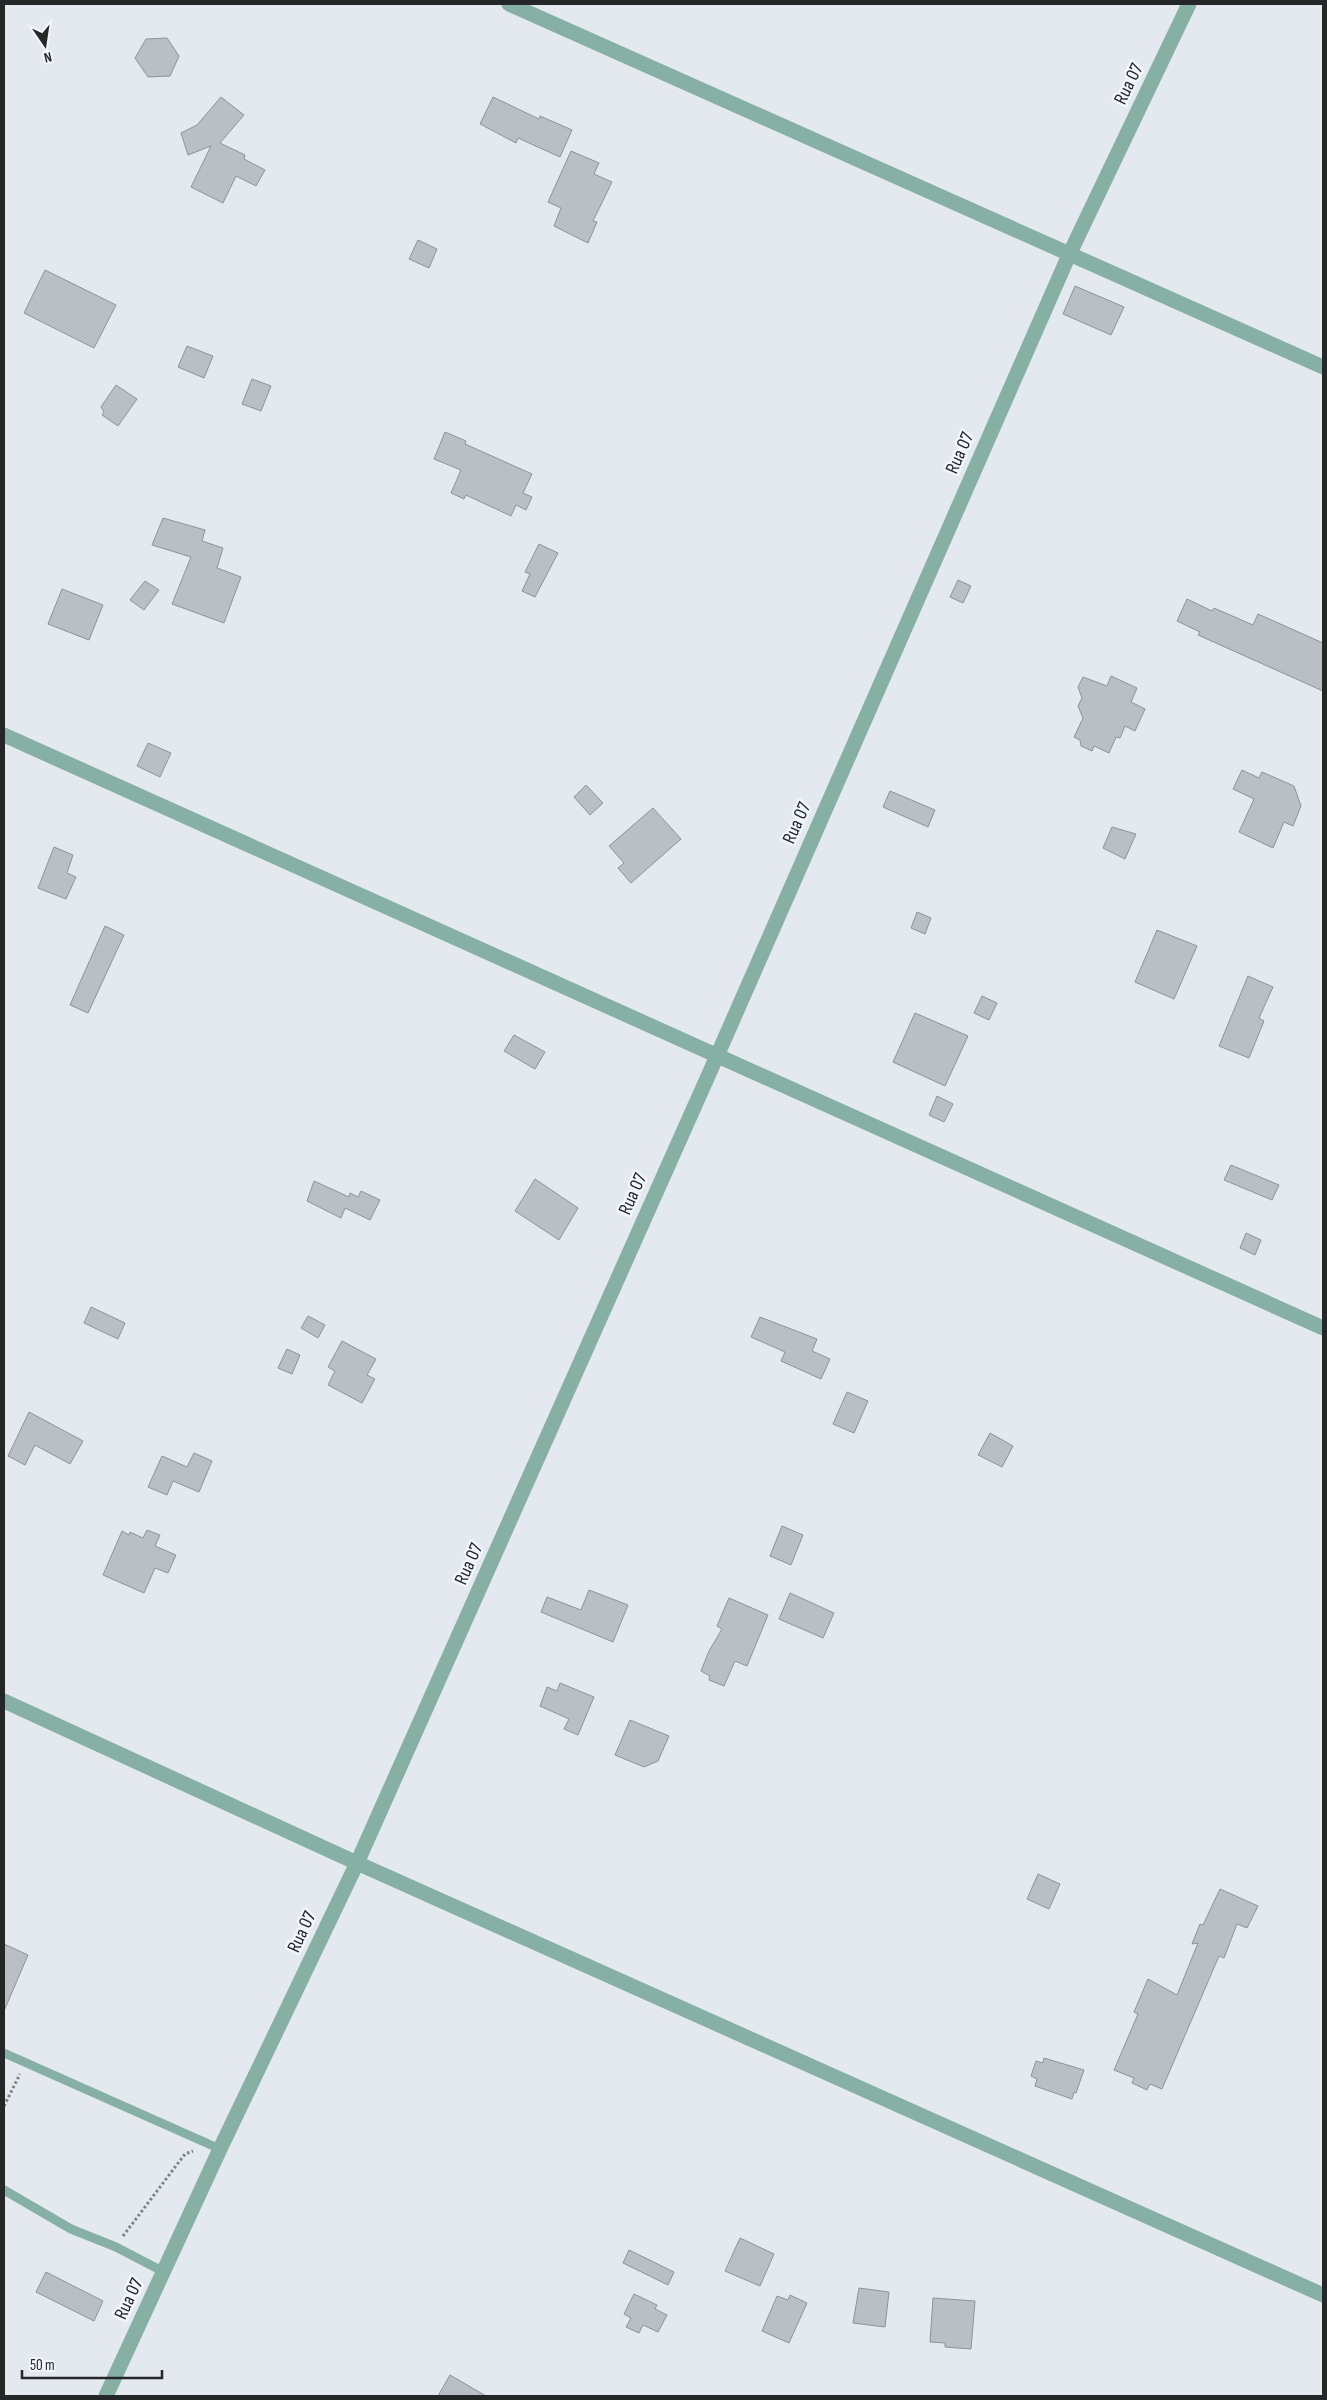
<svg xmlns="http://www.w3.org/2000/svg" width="1327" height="2400" viewBox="0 0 1327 2400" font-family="'Sofia Sans Condensed',sans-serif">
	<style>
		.building { fill: #b9bfc5; stroke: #8e9399 }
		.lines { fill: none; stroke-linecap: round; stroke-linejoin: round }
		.path { stroke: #7d8084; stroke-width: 3; stroke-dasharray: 2.5 2.5; stroke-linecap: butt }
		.service { stroke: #86b0a4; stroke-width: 9 }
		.minor { stroke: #86b0a4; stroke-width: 15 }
		.labels { text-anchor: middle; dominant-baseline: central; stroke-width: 5; stroke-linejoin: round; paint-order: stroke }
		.street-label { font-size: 19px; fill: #242628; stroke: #f1f6fc }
	</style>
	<rect width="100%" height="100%" fill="#e4e9ef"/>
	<path class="building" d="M167 38 179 56 170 76 148 77 135 58 146 39Z
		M221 97 244 115 220 143 245 155 244 159 265 170 256 186 236 176 223 203 191 187 211 146 188 155 181 133 197 125Z
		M493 97 539 119 540 116 572 130 560 157 518 138 516 143 480 124Z
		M571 151 599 163 594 174 612 182 593 221 597 222 588 243 554 226 561 208 548 202Z
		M418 240 437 249 429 268 409 259Z
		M45 270 116 305 94 348 24 313Z
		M1075 286 1124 307 1111 335 1063 314Z
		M187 346 213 356 204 378 178 367Z
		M252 379 271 386 261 411 242 404Z
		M116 385 137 399 118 426 102 415 104 412 101 407Z
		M445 432 466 441 465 444 532 474 523 493 532 497 526 510 516 505 511 516 466 495 464 499 451 493 461 470 434 459Z
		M163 518 205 530 202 541 223 548 217 568 241 577 224 623 172 604 191 557 152 545Z
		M539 544 558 553 535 597 522 591 530 574 525 572Z
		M958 580 971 586 963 603 950 597Z
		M145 581 159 590 144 610 130 600Z
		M62 589 103 605 89 640 48 624Z
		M1187 599 1212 611 1214 608 1253 625 1258 614 1323 643V691L1198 635 1200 632 1177 621Z
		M1111 676 1137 688 1131 702 1145 709 1135 731 1125 726 1120 738 1116 737 1109 753 1094 746 1092 751 1081 746 1080 740 1074 737 1083 718 1078 706 1082 698 1078 687 1083 677 1107 686Z
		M148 743 171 753 160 777 137 766Z
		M1242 770 1259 778 1262 772 1294 786 1301 806 1293 826 1284 822 1273 848 1239 832 1254 799 1233 789Z
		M586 785 603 803 590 815 574 797Z
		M890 791 935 810 928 827 883 807Z
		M653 808 681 839 631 883 618 868 624 863 609 846Z
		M1112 827 1136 834 1125 859 1103 848Z
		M54 847 73 855 67 873 76 877 66 899 38 888Z
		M917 912 931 918 925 934 911 928Z
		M105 926 124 935 88 1013 70 1005Z
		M1157 930 1197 946 1174 999 1135 982Z
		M1248 976 1273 987 1259 1018 1264 1021 1249 1058 1219 1046Z
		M982 996 997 1003 989 1020 974 1013Z
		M915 1013 968 1036 945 1086 893 1062Z
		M514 1035 545 1052 535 1069 504 1051Z
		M937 1096 953 1104 944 1122 929 1115Z
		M1231 1165 1279 1185 1272 1200 1224 1180Z
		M535 1179 578 1208 559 1240 515 1211Z
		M314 1181 349 1197 350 1193 358 1197 361 1191 380 1200 370 1220 345 1208 341 1218 307 1201Z
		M1246 1233 1261 1240 1255 1255 1240 1248Z
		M91 1307 125 1323 118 1339 84 1323Z
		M308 1316 325 1325 318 1338 301 1328Z
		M760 1317 817 1339 812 1351 830 1359 821 1379 781 1361 785 1352 751 1337Z
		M342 1341 376 1359 367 1375 375 1379 362 1403 328 1385 335 1371 328 1367Z
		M287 1349 300 1355 292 1374 278 1368Z
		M847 1392 868 1401 854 1433 833 1424Z
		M29 1412 83 1441 70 1464 35 1445 25 1465 8 1456Z
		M990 1433 1013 1446 1002 1467 978 1455Z
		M194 1453 212 1461 199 1492 173 1481 167 1495 148 1487 162 1456 187 1467Z
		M782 1526 803 1535 791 1565 770 1556Z
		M147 1530 160 1535 155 1546 176 1555 168 1573 155 1568 144 1593 103 1575 122 1531 129 1535 130 1532 143 1538Z
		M589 1590 628 1605 613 1642 541 1612 547 1597 581 1610Z
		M790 1593 834 1613 823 1638 779 1619Z
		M729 1598 768 1615 747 1666 735 1661 724 1686 709 1680 710 1676 701 1671 709 1651 722 1629 717 1626Z
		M560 1683 594 1697 578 1735 564 1729 569 1719 540 1706 547 1687 557 1691Z
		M630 1720 669 1736 658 1761 644 1767 615 1755Z
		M1038 1874 1060 1884 1049 1909 1027 1899Z
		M1220 1889 1258 1906 1247 1928 1237 1924 1224 1958 1219 1956 1162 2089 1150 2084 1147 2090 1132 2083 1134 2078 1114 2070 1138 2014 1134 2012 1148 1979 1177 1995 1198 1943 1192 1944 1200 1924 1203 1925Z
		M4 1944 28 1955 4 2011Z
		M1044 2058 1084 2070 1076 2093 1074 2092 1072 2099 1035 2086 1037 2079 1031 2076 1036 2061 1043 2063Z
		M740 2238 774 2254 760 2286 725 2271Z
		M629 2250 674 2272 668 2285 623 2263Z
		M46 2272 103 2301 94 2321 36 2292Z
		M859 2288 889 2292 885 2327 853 2323Z
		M634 2294 657 2305 655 2309 667 2315 658 2332 643 2325 639 2333 626 2327 631 2318 624 2314Z
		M790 2295 807 2303 789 2343 762 2331 777 2296 788 2300Z
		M933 2298 975 2301 971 2349 945 2347V2343L930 2342Z
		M450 2375 486 2396H438Z"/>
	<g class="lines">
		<path class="path" d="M4 2106 20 2074
			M123 2236 185 2154 193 2151"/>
		<path class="service" d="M4 2053 220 2149
			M4 2190 71 2229 116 2247 164 2272"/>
		<path class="minor" d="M509 4 1323 367
			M4 735 1323 1328
			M4 1701 357 1863 1323 2295
			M106 2396 220 2149 357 1863 717 1056 1069 255 1189 4"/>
	</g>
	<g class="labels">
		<g class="street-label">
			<text transform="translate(1129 84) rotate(-64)">Rua 07</text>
			<text transform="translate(960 453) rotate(-66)">Rua 07</text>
			<text transform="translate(797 823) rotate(-66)">Rua 07</text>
			<text transform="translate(633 1194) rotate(-66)">Rua 07</text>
			<text transform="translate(469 1564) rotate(-66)">Rua 07</text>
			<text transform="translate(302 1932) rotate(-65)">Rua 07</text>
			<text transform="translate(129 2299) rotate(-65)">Rua 07</text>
		</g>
	</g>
	<rect width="1327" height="2400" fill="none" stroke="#242628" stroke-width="10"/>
	<g transform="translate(45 45) rotate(167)" stroke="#f1f6fc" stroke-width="4" paint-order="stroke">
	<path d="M0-4L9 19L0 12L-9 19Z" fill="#242628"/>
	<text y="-8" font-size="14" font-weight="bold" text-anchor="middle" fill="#242628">N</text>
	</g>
	<path d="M22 2370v8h140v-8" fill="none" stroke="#242628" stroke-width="2.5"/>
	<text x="30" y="2370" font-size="15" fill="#242628" stroke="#f1f6fc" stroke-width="4" paint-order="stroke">50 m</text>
</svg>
